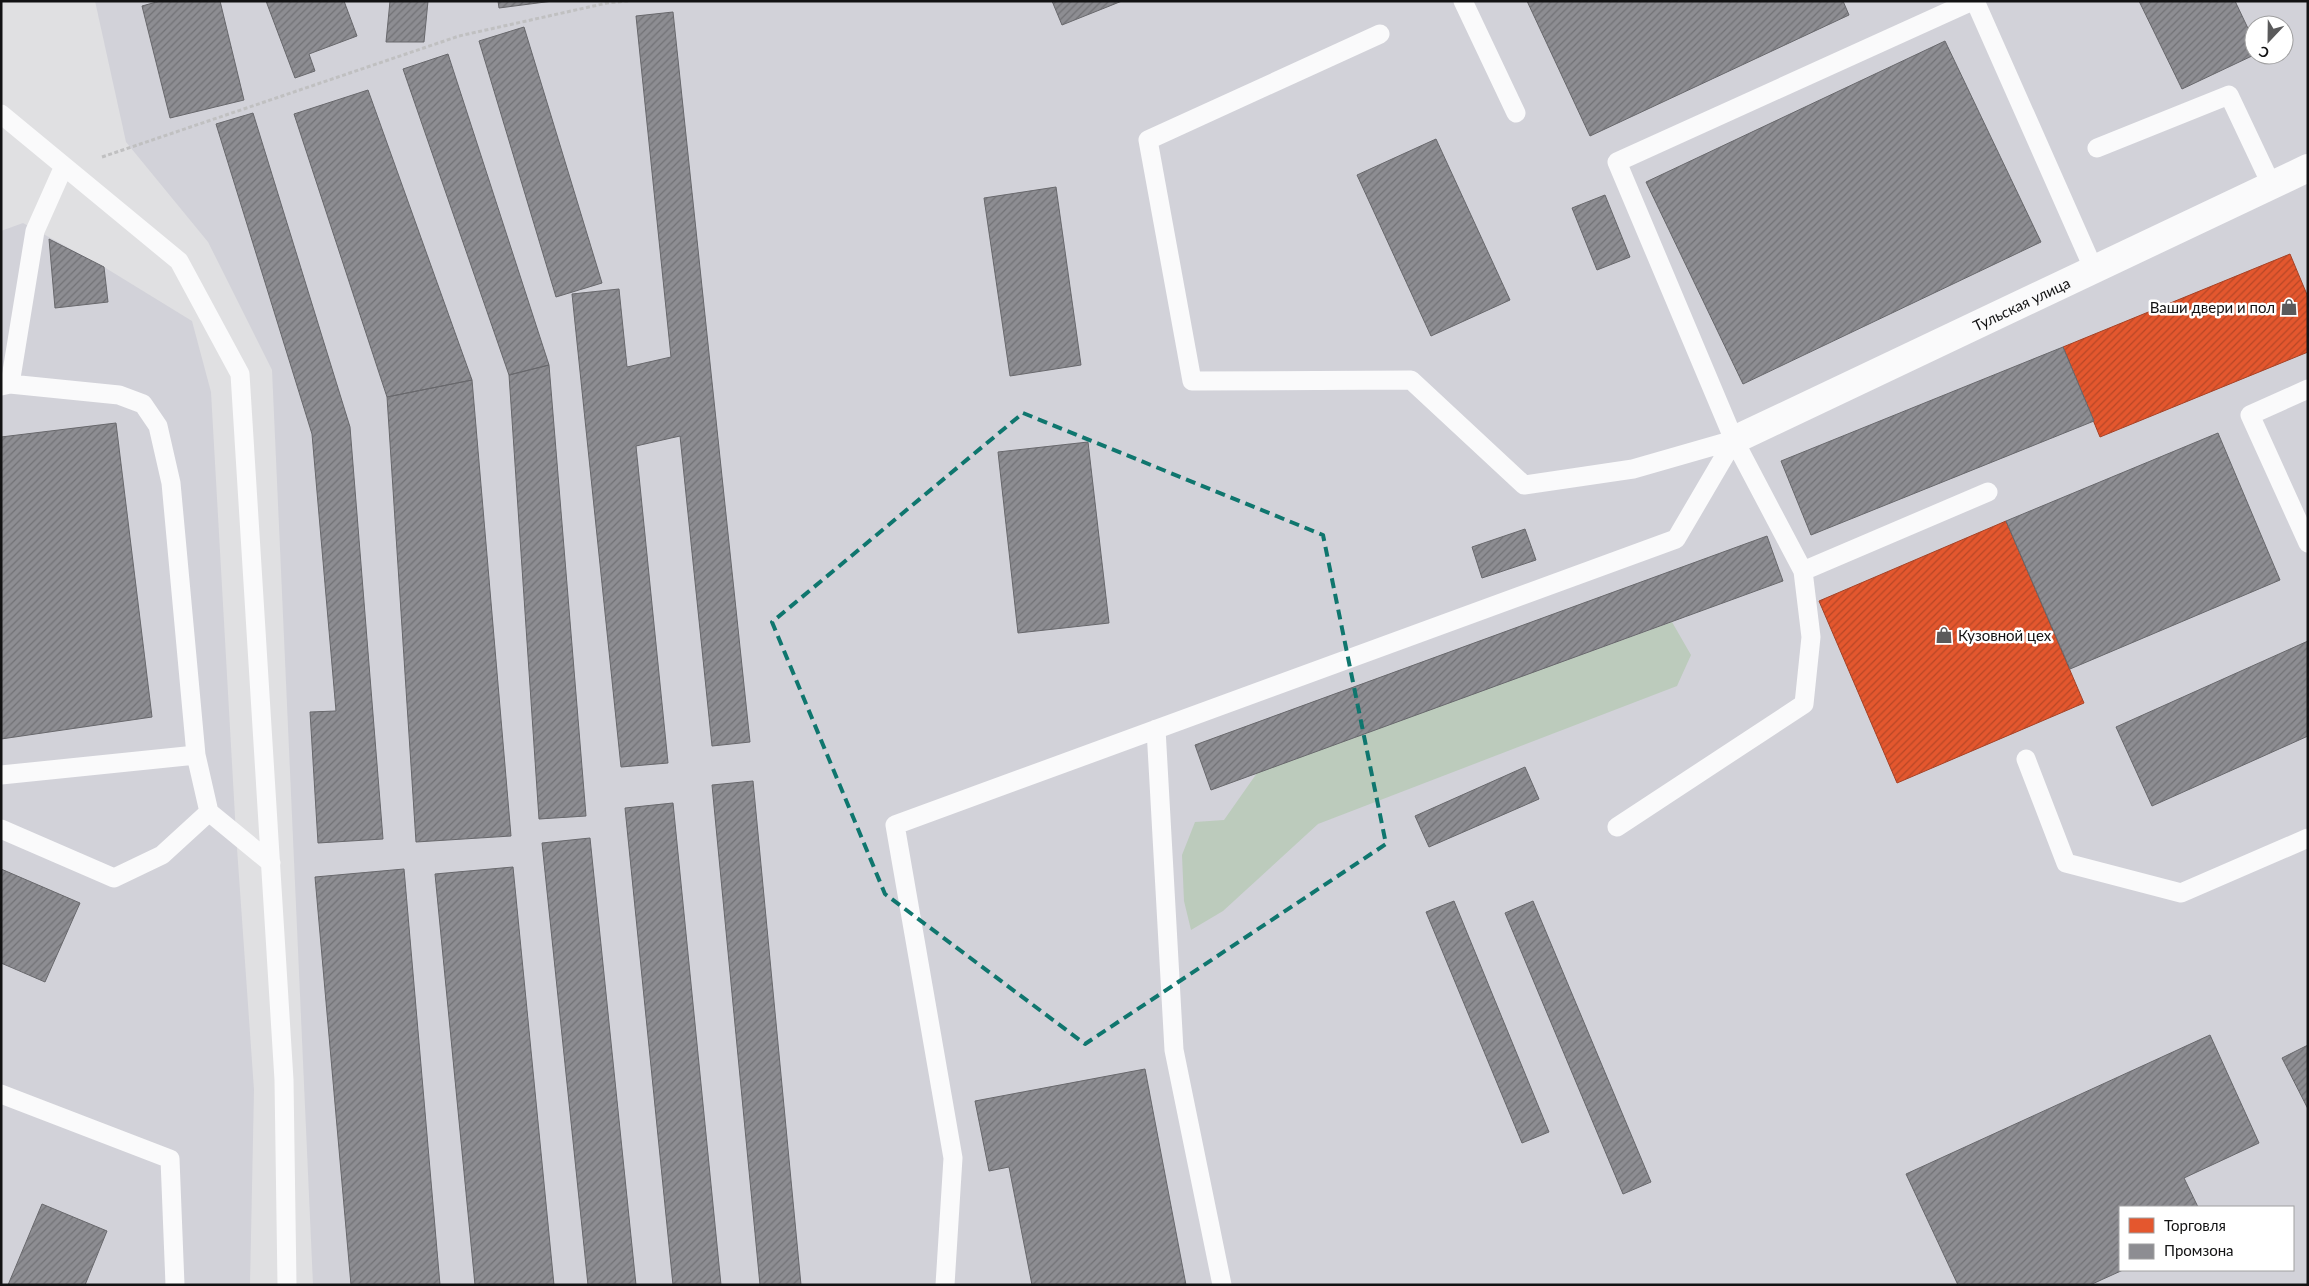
<svg xmlns="http://www.w3.org/2000/svg" width="2309" height="1286" viewBox="0 0 2309 1286" font-family="Lato,sans-serif">
	<style>
		.built { fill: #d2d2d9; fill-rule: evenodd }
		.grass { fill: #bccbbc }
		.shops { fill: url(#shops-hatch); stroke: #a54226 }
		.industry { fill: url(#industry-hatch); stroke: #68686c }
		.lines { fill: none; stroke-linecap: round; stroke-linejoin: round }
		.path { stroke: #c0c0c1; stroke-width: 3; stroke-dasharray: 4 2.5; stroke-linecap: butt }
		.lane { stroke: #fafafb; stroke-width: 19 }
		.street { stroke: #fafafb; stroke-width: 28 }
		.marked { fill: none; stroke: #0f766e; stroke-width: 4; stroke-dasharray: 10 6; stroke-linejoin: round }
		.labels { text-anchor: middle; dominant-baseline: central; stroke-width: 5; stroke-linejoin: round; paint-order: stroke }
		.street-label { font-size: 15px; fill: #121213; stroke: #fff }
		.poi-label { font-size: 15px; fill: #121213; stroke: #fff; text-anchor: end }
	</style>
	<defs>
		<pattern id="shops-hatch" width="6" height="6" patternUnits="userSpaceOnUse" patternTransform="scale(1.25)"><rect width="6" height="6" fill="#e4572e"/><path d="M-1 1l2-2M0 6l6-6M5 7l2-2" fill="none" stroke="#b74726"/></pattern>
		<pattern id="industry-hatch" width="6" height="6" patternUnits="userSpaceOnUse" patternTransform="scale(1.25)"><rect width="6" height="6" fill="#8d8d92"/><path d="M-1 1l2-2M0 6l6-6M5 7l2-2" fill="none" stroke="#727276"/></pattern>
	</defs>
	<rect width="100%" height="100%" fill="#e0e0e2"/>
	<path class="built" d="M95 1H2308V1285H313L272 370 208 242 126 142ZM2254 25H2284V55H2254ZM2120 1207H2293V1270H2120Z
		M23 223 104 267 192 321 211 392 236 834 254 1090 250 1285H1V231Z"/>
	<path class="grass" d="M1672 622 1691 655 1677 686 1318 824 1223 911 1191 930 1184 901 1182 855 1195 822 1224 820 1257 773Z"/>
	<path class="shops" d="M2290 254 2308 297V352L2100 437 2063 347Z
		M2006 521 2084 703 1897 783 1819 601Z"/>
	<path class="industry" d="M160 1H220L244 100 170 118 142 6Z
		M266 1H344L357 36 309 54 315 71 295 78Z
		M390 1H428L424 42H386Z
		M498 1H553L499 8Z
		M1052 1H1122L1062 25Z
		M1527 1H1843L1849 15 1590 136Z
		M2139 1H2235L2254 41V55L2182 89Z
		M673 12 750 742 712 746 680 436 636 446 668 763 621 767 572 294 619 289 627 367 671 357 636 16Z
		M524 27 602 283 556 297 479 41Z
		M1945 41 2041 242 1743 384 1646 182Z
		M448 54 549 365 509 375 403 69Z
		M368 90 472 380 387 397 294 114Z
		M253 113 350 427 383 839 318 843 310 712 336 711 312 434 216 124Z
		M1436 139 1510 300 1431 336 1357 175Z
		M1056 187 1081 365 1010 376 984 198Z
		M1605 195 1630 257 1597 270 1572 208Z
		M49 239 104 267 108 302 55 308Z
		M2063 347 2094 421 1811 535 1781 461Z
		M549 365 586 816 539 819 509 375Z
		M472 380 511 836 416 842 387 397Z
		M116 423 152 717 1 739V437Z
		M2218 433 2280 580 2070 669 2006 521Z
		M1088 442 1109 623 1018 633 998 452Z
		M1525 529 1536 560 1482 578 1472 547Z
		M1767 536 1783 581 1211 790 1195 745Z
		M2308 641V736L2152 806 2116 727Z
		M1525 767 1539 799 1429 847 1415 816Z
		M753 781 801 1285H760L712 785Z
		M673 803 721 1285H673L625 808Z
		M590 838 636 1285H588L542 843Z
		M513 867 554 1285H475L435 874Z
		M1 869 80 903 45 982 1 963Z
		M404 869 440 1285H351L315 877Z
		M1454 901 1549 1132 1522 1143 1426 912Z
		M1533 901 1651 1182 1623 1194 1505 913Z
		M2210 1035 2259 1143 2184 1178 2198 1207H2120V1270H2123L2090 1285H1958L1906 1174Z
		M2308 1045V1109L2282 1058Z
		M1145 1069 1186 1285H1032L1009 1167 989 1171 975 1101Z
		M42 1204 107 1231 85 1285H8Z"/>
	<g class="lines">
		<path class="path" d="M102 157 459 36 607 3 628 1"/>
		<path class="lane" d="M1463 1 1516 113
			M1975 1 2094 270
			M1380 34 1148 140 1192 381 1411 380 1524 485 1633 469 1734 440
			M1 114 179 261 240 374 284 1080 287 1285
			M2097 148 2229 95 2271 184
			M10 384 119 395 143 404 158 426 171 483 196 755 209 812 271 863
			M1 386 10 384 35 231 64 166
			M2308 389 2250 415 2308 543
			M1803 571 1988 492
			M1156 729 1174 1050 1222 1285
			M2026 759 2066 863 2181 893 2308 838
			M1 775 196 755
			M1617 827 1804 704 1811 637 1803 571 1734 440 1617 162 1972 1
			M1 829 114 878 162 855 209 812
			M1 1094 170 1159 175 1285
			M945 1285 953 1158 895 825 1676 539 1734 440"/>
		<path class="street" id="s1" d="M1734 440 2308 168"/>
	</g>
	<path class="marked" d="M1023 413 1323 535 1386 844 1085 1044 885 894 772 622Z"/>
	<defs>
		<g id="shop-bare" transform="scale(1.35)"><path d="M-5-2.5h2.3a2.7 3.5 0 0 1 5.4 0H5L5.5 6h-11ZM-1.5-2.5h3a1.5 2.3 0 0 0-3 0Z" fill="#5a5a5b" stroke="#fff" stroke-width="2.5" paint-order="stroke"/></g>
	</defs>
	<g fill-rule="evenodd">
		<use href="#shop-bare" x="2289" y="307"/>
		<use href="#shop-bare" x="1944" y="635"/>
	</g>
	<g class="labels">
		<g class="street-label">
			<text stroke="none"><textPath href="#s1" startOffset="318">Тульская улица</textPath></text>
		</g>
		<g class="poi-label">
			<text x="2275" y="307">Ваши двери и пол</text>
			<text x="1958" y="635" text-anchor="start">Кузовной цех</text>
		</g>
	</g>
	<rect width="2309" height="1286" fill="none" stroke="#121213" stroke-width="5"/>
	<rect x="2119" y="1206" width="175" height="65" fill="#ffffff" stroke="#a0a0a1"/>
	<rect x="2129" y="1218" width="25" height="15" fill="#e4572e" stroke="#a0a0a1"/>
	<text x="2164" y="1231" font-size="15" fill="#121213">Торговля</text>
	<rect x="2129" y="1244" width="25" height="15" fill="#8d8d92" stroke="#a0a0a1"/>
	<text x="2164" y="1256" font-size="15" fill="#121213">Промзона</text>
	<g transform="translate(2269 40) rotate(202)"><circle r="24" fill="#ffffff" stroke="#a0a0a1"/>
	<path d="M0-4L9 19L0 12L-9 19Z" fill="#5a5a5b"/>
	<text y="-8" font-size="14" font-weight="bold" text-anchor="middle" fill="#121213">С</text>
	</g>
</svg>
